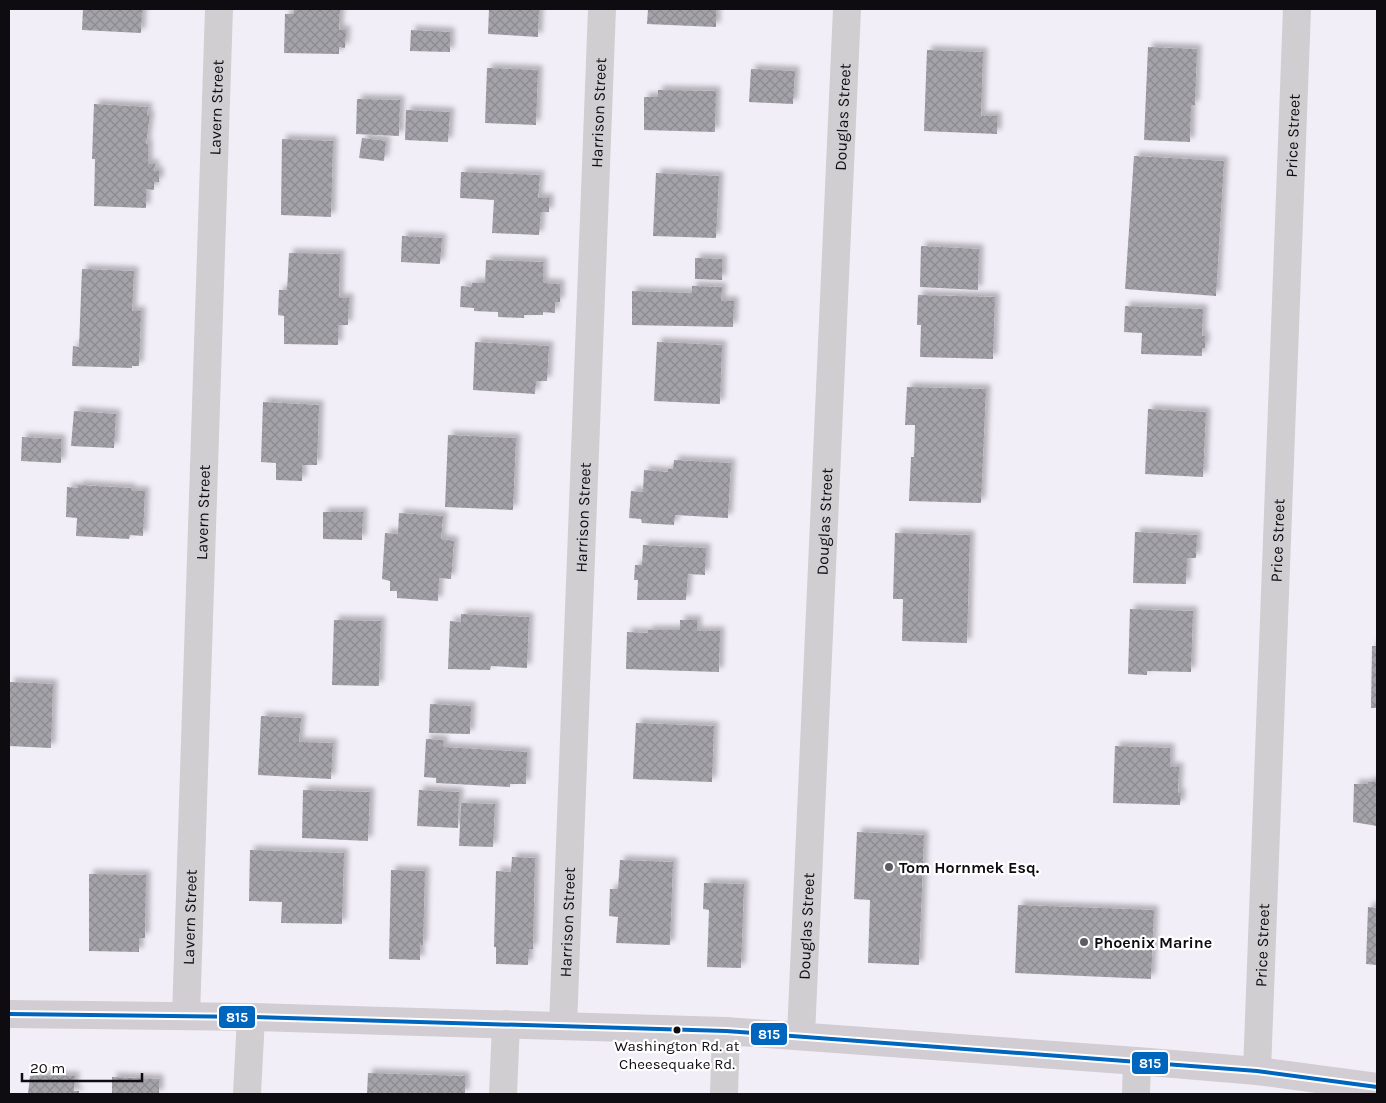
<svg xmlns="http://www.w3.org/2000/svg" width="1386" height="1103" viewBox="0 0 1386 1103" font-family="Karla,sans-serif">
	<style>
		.building { fill: url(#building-cross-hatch); filter: url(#shadow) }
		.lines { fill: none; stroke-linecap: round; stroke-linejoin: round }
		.minor { stroke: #d0ced1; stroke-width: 28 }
		.major { stroke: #d2cdd3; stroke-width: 28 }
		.bus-1-casing { stroke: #fff; stroke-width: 8 }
		.bus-1 { stroke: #0065bd; stroke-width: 4 }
		.poi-dot { fill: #5e5b62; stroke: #fff; stroke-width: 2 }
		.bus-dot { fill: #0e0c11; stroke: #fff; stroke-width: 2 }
		.labels { text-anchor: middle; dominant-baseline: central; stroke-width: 4.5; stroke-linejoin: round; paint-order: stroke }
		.bus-label { font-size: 15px; fill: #0e0c11; stroke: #fff }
		.street-label { font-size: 16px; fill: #0e0c11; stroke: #fff }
		.poi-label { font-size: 16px; font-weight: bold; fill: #0e0c11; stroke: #fff; text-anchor: start }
		.line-badge { stroke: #fff; stroke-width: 2 }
		.badge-label { font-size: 14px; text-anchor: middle; font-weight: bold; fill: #fff }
	</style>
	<defs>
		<pattern id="building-cross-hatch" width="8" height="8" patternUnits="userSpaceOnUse" patternTransform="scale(1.25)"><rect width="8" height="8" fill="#a4a3a9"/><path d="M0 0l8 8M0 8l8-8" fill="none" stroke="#8c8b90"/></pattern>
		<filter id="shadow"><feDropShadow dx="4.5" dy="-4.5" stdDeviation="2.5" flood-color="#0004"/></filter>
	</defs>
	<rect width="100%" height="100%" fill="#f2eef8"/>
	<path class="building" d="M83 9H142L141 33 82 30Z
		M294 9H340L339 30H346L345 48 339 47V54L284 53 285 14H294Z
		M489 9H539L538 37 488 34Z
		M648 9H716V27L647 24Z
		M411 30 450 32V52L410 51Z
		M1148 47 1197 49 1195 105H1191L1190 142 1144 140Z
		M927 50 983 52 981 116H997V134L924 131Z
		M487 68 538 70 536 125 485 123Z
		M751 69 795 71 793 104 749 102Z
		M658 90 716 91 715 132 644 130V97H658Z
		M357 99 400 100 399 136 356 134Z
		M94 104 148 107 147 115H150L146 144H148V164H155L154 171H159V182H154V190L146 189V208L94 206 95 159H92Z
		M406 110 450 112 448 142 405 140Z
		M362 138 386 141 384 161 359 158Z
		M282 139 333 141 331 217 281 215Z
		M1134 156 1224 161 1216 296 1125 289Z
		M461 172 540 175 538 198H549V212H541L539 235 492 233 494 200 460 198Z
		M656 173 719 176 716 238 653 236Z
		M402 236 442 238 440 264 401 262Z
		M921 246 979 249 978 290 920 287Z
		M289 253 340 254 339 298H349L348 325H338V345L284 344V316L278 315 279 290H287Z
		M695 258 722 259V280L695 279Z
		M486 260 543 262V283L560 284V302H555V313L543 312V315H524V318L498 317V312L474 311V308L460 307 461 286 471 287 472 283H485Z
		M82 269 134 271 132 311H141L139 366H132V368L72 366 73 346 79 347Z
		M692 286 722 287 721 301H734L733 327 632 325V291L692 293Z
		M918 295 995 297 993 359 920 357 921 325H917Z
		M1125 306 1203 309 1202 336H1205V348H1202V356L1141 354 1142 333 1124 332Z
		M475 342 549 346 547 381H536L535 394 473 390Z
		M657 342 722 345 720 404 654 401Z
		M907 387 986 389 981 503 909 501 911 457H914L915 425H905Z
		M263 402 319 405 317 465H302V481L276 480V463L261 462Z
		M1148 409 1206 412 1203 477 1145 474Z
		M74 411 116 414 114 448 71 446Z
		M448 435 516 438 513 510 445 507Z
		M22 437 61 439V463L21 461Z
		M674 460 731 463 728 518 675 515 674 525 642 523 641 519 629 518 631 491 643 492 644 470 668 472V469H673Z
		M78 485 131 488V491H145L143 536 130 535 129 539 76 536 77 518 66 517 67 487 78 488Z
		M323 512H363L362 540 323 539Z
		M399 513 443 516 441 539 454 541 451 579 439 578 438 601 397 598V591H390V581L382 579 385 533 398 534Z
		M1135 532 1197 535 1196 558H1187L1186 584 1133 583Z
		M895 533 970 535 967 643 902 641 903 599H893Z
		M643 545 706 548 705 575 688 574 686 600H637L638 580H634L635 565H642Z
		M1130 609 1193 611 1191 672 1147 671V675L1128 674Z
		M461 614 529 617 527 668 491 666 490 670 448 669 450 621 461 622Z
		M334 620 381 621 379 686 332 685Z
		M680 620H697V631H720L719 672 626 669 627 632 648 633V630H680Z
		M1372 646H1377V708H1371Z
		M10 682 53 684 51 748 9 746Z
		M430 704 471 706 470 734 429 733Z
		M261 716 301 718 299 742 333 743 331 779 258 775Z
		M636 723 714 726 712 782 633 779Z
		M426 739 443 740V747L527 752 526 784H510V787L436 783V778L424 777Z
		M1115 746 1170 748V767H1179L1178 793H1181L1180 805 1113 803Z
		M1368 782H1377V826L1353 822 1354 784H1368Z
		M303 790 370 792 368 841 302 838Z
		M419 790 459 792 458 828 417 826Z
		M461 803 495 804 493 847 459 846Z
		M857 832 924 835 919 965 868 963 870 900 854 899Z
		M250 850 344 853 342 924 281 923 282 902 249 901Z
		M512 857 535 858 533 949H529L528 965 496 964V947H494L496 871 511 872Z
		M620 860 673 862 670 945 616 943 618 917 609 916 610 889H618Z
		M391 870 425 871 423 946 420 945V960L389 959Z
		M89 874 146 875 145 938H139V952L89 951Z
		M704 883 744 884 741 968 707 967 709 910 703 909Z
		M1018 905 1154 910 1151 979 1015 973Z
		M1368 907 1377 908V965L1366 964Z
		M368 1073 465 1076V1094H367Z
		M30 1076H75L74 1091H79V1094H28Z
		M112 1077 159 1079V1094H112Z"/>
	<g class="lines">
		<g class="minor">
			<path id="s1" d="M186 1016 219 9"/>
			<path id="s2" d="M563 1026 602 9"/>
			<path id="s3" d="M801 1035 847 9"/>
			<path id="s4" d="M1257 1071 1297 9"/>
			<path d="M247 1094 251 1017"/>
			<path d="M503 1094 506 1024"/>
			<path d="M724 1094 726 1031"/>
			<path d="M1136 1094 1137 1061"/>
		</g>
		<path class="major" d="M9 1014 251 1017 726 1031 1137 1061 1257 1071 1377 1087"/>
		<g class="bus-1-casing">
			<path id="bus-1" d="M9 1014 251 1017 726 1031 1257 1071 1377 1087"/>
		</g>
		<use href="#bus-1" class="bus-1"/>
	</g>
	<g class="poi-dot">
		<circle cx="889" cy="867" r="5"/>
		<circle cx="1084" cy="942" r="5"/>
	</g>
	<circle class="bus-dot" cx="677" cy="1030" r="4.5"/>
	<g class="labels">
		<g class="bus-label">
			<text x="677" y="1046">Washington Rd. at<tspan x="677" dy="18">Cheesequake Rd.</tspan></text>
		</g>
		<g class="street-label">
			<text stroke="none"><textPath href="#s1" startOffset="909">Lavern Street</textPath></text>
			<text stroke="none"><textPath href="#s2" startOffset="914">Harrison Street</textPath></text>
			<text stroke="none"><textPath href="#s3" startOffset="919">Douglas Street</textPath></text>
			<text stroke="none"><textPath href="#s4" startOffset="936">Price Street</textPath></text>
			<text stroke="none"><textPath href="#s1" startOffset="504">Lavern Street</textPath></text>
			<text stroke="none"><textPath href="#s2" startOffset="509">Harrison Street</textPath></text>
			<text stroke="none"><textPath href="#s3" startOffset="514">Douglas Street</textPath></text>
			<text stroke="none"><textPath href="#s4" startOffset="531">Price Street</textPath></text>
			<text stroke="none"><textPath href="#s1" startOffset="99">Lavern Street</textPath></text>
			<text stroke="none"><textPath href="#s2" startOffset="104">Harrison Street</textPath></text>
			<text stroke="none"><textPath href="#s3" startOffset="109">Douglas Street</textPath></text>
			<text stroke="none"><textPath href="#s4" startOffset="126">Price Street</textPath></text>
		</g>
		<g class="poi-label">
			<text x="899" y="867">Tom Hornmek Esq.</text>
			<text x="1094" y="942">Phoenix Marine</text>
		</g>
	</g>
	<g class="line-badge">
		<rect x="218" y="1005" width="38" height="24" rx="5" fill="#0065bd"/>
		<rect x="750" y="1022" width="38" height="24" rx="5" fill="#0065bd"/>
		<rect x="1131" y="1051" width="38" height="24" rx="5" fill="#0065bd"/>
	</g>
	<g class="badge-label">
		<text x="237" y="1022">815</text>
		<text x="769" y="1039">815</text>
		<text x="1150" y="1068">815</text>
	</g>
	<rect width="1386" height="1103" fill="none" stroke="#0e0c11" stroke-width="20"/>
	<path d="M22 1073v8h120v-8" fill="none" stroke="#0e0c11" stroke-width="2.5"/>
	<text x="30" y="1073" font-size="15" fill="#0e0c11" stroke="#ffffff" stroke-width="4" paint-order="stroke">20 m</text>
</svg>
